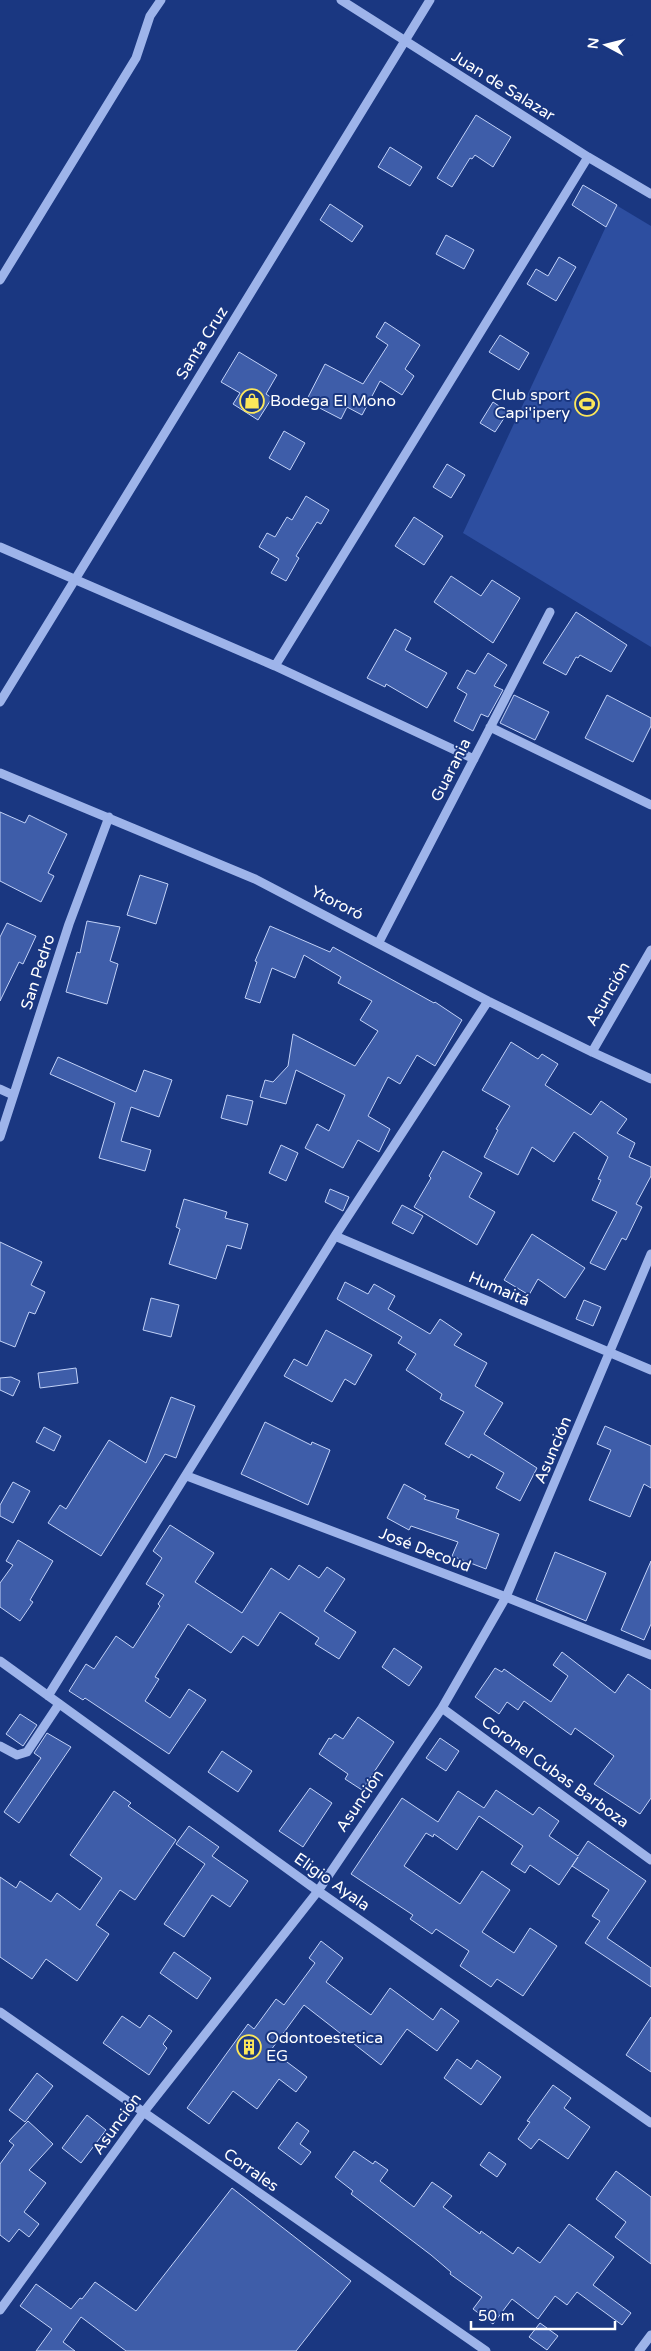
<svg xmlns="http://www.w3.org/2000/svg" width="651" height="2351" viewBox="0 0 651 2351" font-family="'Varela Round',sans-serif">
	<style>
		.green { fill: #2d4ea0 }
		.building { fill: #3e5da9; stroke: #c2d2f8 }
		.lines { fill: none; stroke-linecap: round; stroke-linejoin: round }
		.minor { stroke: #9eb4ea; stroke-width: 9 }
		.labels { text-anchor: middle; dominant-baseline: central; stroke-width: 4; stroke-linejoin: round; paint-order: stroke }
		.street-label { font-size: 16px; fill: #fff; stroke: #1a3781 }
		.poi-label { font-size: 16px; fill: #fff; stroke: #1a3781; text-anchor: start }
	</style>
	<rect width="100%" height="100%" fill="#1a3781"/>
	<path class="green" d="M616 205 651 226V647L463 533Z"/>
	<path class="building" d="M476 115 511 137 493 167 475 155 472 159 470 158 452 187 437 178Z
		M390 147 422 167 410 186 378 167Z
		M583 185 617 205 606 227 572 205Z
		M330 204 363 226 352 242 320 220Z
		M446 235 474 250 464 269 436 254Z
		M559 257 576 267 556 301 527 284 536 269 548 276Z
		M385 322 420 345 405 369 414 376 402 395 380 381 362 415 347 407 341 419 306 401 325 364 363 384 388 345 376 337Z
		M500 335 529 353 519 370 489 352Z
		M239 352 277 375 266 394 272 398 258 420 233 404 240 393 221 382Z
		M493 402 508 412 495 432 480 423Z
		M284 431 305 443 290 470 269 458Z
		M447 464 465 475 451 498 433 487Z
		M306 496 329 510 321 524 317 522 296 556 299 558 286 581 271 573 279 559 259 547 267 533 275 537 287 517 292 520Z
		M414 517 443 536 424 565 395 546Z
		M451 576 481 596 492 580 520 598 493 643 434 602Z
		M576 612 627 645 611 672 580 655 578 658 576 657 566 675 543 663Z
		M395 629 411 638 405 650 447 673 427 708 386 684 385 687 367 678Z
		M488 653 507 665 494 686 503 690 488 717 481 714 473 731 454 721 467 694 457 688 467 670 475 674Z
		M514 695 549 712 535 740 500 723Z
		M607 695 651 718V726L633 762 585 738Z
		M0 812 25 823 29 815 67 834 48 873 54 876 41 902 0 881Z
		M140 875 168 884 156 924 127 915Z
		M87 921 120 927 110 961 118 964 107 1004 66 992 77 952 80 953Z
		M7 923 36 936 23 964 19 962 0 1001V937Z
		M270 926 330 952 333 947 434 1003 435 1002 462 1020 435 1066 417 1055 400 1084 388 1077 368 1116 390 1129 379 1152 358 1140 343 1168 305 1148 317 1124 329 1131 345 1095 296 1070 286 1104 260 1097 265 1080 273 1082 288 1066 293 1034 355 1066 378 1031 360 1020 372 1001 338 983 341 977 304 955 295 978 272 968 260 1003 245 998 257 962 255 961Z
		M511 1042 538 1059 542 1054 558 1064 545 1085 591 1115 601 1101 627 1119 617 1133 635 1143 629 1157 651 1167V1176L636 1204 642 1207 626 1240 622 1238 605 1270 590 1263 617 1212 592 1200 601 1180 598 1179 608 1157 574 1132 554 1162 532 1147 518 1175 484 1157 498 1130 496 1129 510 1106 482 1090Z
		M58 1057 136 1092 144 1070 172 1080 159 1117 131 1107 121 1141 151 1150 145 1171 99 1158 115 1103 50 1074Z
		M227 1095 253 1101 247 1125 221 1118Z
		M281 1145 298 1153 286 1181 269 1173Z
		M443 1151 482 1173 469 1197 495 1212 477 1245 414 1207 431 1178 429 1176Z
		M330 1189 349 1197 343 1211 325 1202Z
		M184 1199 227 1212 225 1218 248 1224 241 1249 227 1245 216 1279 169 1264 180 1229 176 1227Z
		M402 1205 423 1216 413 1234 392 1223Z
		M532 1234 585 1268 565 1298 538 1279 529 1295 504 1280Z
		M0 1242 42 1262 31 1285 45 1292 35 1314 29 1312 15 1347 0 1341Z
		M345 1282 368 1294 374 1284 395 1296 388 1309 430 1334 440 1319 462 1334 454 1345 487 1363 475 1386 503 1403 484 1434 537 1468 520 1501 496 1488 504 1473 471 1454 469 1458 445 1444 464 1412 440 1399 442 1394 406 1370 416 1354 398 1343 402 1337 337 1299Z
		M151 1298 179 1305 171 1337 143 1330Z
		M584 1300 601 1307 593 1326 576 1319Z
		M326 1330 372 1355 355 1385 345 1379 332 1402 284 1376 294 1359 307 1366Z
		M76 1368 78 1383 40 1388 38 1373Z
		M11 1377 20 1381 13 1396 0 1390V1378Z
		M171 1397 195 1406 176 1458 165 1454 101 1556 48 1523 60 1505 66 1509 109 1440 146 1463Z
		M265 1422 311 1445 312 1442 330 1450 308 1505 241 1474Z
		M605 1426 651 1446V1488L644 1484 630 1517 589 1500 611 1450 597 1444Z
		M44 1427 61 1436 54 1451 36 1442Z
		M13 1482 30 1491 13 1523 0 1516V1505Z
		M404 1484 426 1496 424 1499 459 1510 456 1518 499 1534 486 1569 452 1556 458 1542 411 1526 409 1530 387 1518Z
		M170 1525 214 1553 195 1582 242 1613 271 1568 289 1580 299 1565 319 1578 327 1567 345 1579 324 1611 356 1632 339 1659 315 1644 319 1638 280 1612 258 1646 243 1636 231 1653 188 1624 155 1677 159 1679 145 1701 170 1718 189 1689 206 1700 169 1754 85 1698 83 1700 69 1691 86 1664 94 1669 116 1636 133 1648 160 1606 158 1604 164 1595 146 1584 162 1558 153 1551Z
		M18 1540 53 1561 30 1600 33 1602 20 1621 0 1607V1583L13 1565 6 1561Z
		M555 1552 606 1573 586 1621 536 1600Z
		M651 1561V1624L644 1640 621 1630Z
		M394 1648 422 1667 409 1686 382 1667Z
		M562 1652 615 1693 628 1674 651 1690V1798L640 1814 594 1784 614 1756 575 1728 571 1735 524 1701 518 1710 507 1702 499 1714 475 1697 495 1668 502 1672 504 1669 551 1702 568 1676 553 1665Z
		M20 1714 37 1725 23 1746 6 1734Z
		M358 1717 394 1742 362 1790 345 1779 348 1774 319 1754 329 1738 331 1739 335 1734 343 1739Z
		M47 1733 71 1747 19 1823 4 1812 41 1758 34 1753Z
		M440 1738 459 1751 446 1771 426 1758Z
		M222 1751 252 1771 238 1792 208 1772Z
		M310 1788 332 1803 303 1847 279 1831Z
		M496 1790 533 1815 539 1807 559 1821 549 1836 578 1856 588 1841 646 1881 607 1938 651 1968V1987L585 1943 600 1921 592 1916 609 1890 572 1866 578 1857 559 1885 530 1865 525 1873 511 1864 523 1846 479 1816 457 1850 434 1834 433 1837 426 1833 404 1866 460 1904 482 1871 510 1890 482 1932 514 1953 530 1928 557 1946 523 1996 497 1979 491 1987 460 1966 469 1951 436 1929 432 1934 410 1919 413 1915 351 1874 402 1798 438 1822 458 1791 484 1808Z
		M114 1791 131 1803 128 1806 176 1840 135 1900 120 1890 96 1925 109 1934 77 1981 46 1959 32 1979 0 1957V1877L16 1888 20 1881 51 1902 57 1893 80 1910 102 1878 70 1855Z
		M189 1826 219 1847 212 1856 248 1881 230 1907 212 1895 184 1937 164 1924 205 1864 176 1844Z
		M321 1941 343 1958 326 1982 371 2015 390 1988 433 2020 441 2008 459 2021 437 2051 407 2029 381 2065 304 2005 271 2050 307 2077 296 2092 279 2079 257 2109 233 2091 209 2124 187 2108 248 2024 254 2029 276 1999 284 2005 315 1963 309 1958Z
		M174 1952 211 1978 197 1999 160 1973Z
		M149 2015 172 2031 163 2044 167 2048 149 2075 103 2043 122 2016 140 2028Z
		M651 2017V2072L626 2055Z
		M457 2059 471 2069 477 2060 501 2077 481 2105 444 2078Z
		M37 2073 53 2086 25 2122 9 2110Z
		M553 2085 571 2098 564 2108 590 2127 568 2159 539 2139 531 2149 518 2139 530 2122 527 2121Z
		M87 2115 106 2130 81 2163 62 2148Z
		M28 2121 53 2144 29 2170 46 2183 24 2212 39 2224 29 2237 19 2229 9 2242 0 2235V2164L14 2145 9 2141Z
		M297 2122 309 2131 300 2144 311 2152 301 2165 278 2148Z
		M354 2151 373 2164 375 2161 388 2170 380 2181 414 2207 432 2182 452 2196 443 2207 480 2234 481 2231 513 2254 518 2247 540 2263 569 2224 614 2257 593 2285 631 2313 622 2325 577 2292 567 2305 555 2296 538 2319 512 2299 493 2324 473 2309 482 2297 450 2274 451 2272 431 2255 351 2194 353 2191 335 2177Z
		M489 2152 506 2164 497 2177 480 2165Z
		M616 2171 651 2197V2264L615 2237 626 2222 596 2199Z
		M232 2188 351 2281 296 2351H126L81 2317 63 2342 75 2351H36L52 2329 20 2306 36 2284 71 2309 80 2298 82 2299 95 2282 136 2311Z
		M540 2323 558 2336 547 2350 529 2337Z"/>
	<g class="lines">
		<path class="minor" d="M341 0 588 157 651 194
			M0 280 136 58 150 16 161 0
			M0 547 275 666 474 759
			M275 666 588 157
			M0 702 430 0
			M490 727 651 805
			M0 773 255 879 488 1001 592 1052 651 1079
			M379 942 550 612
			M592 1052 651 950
			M0 1089 13 1095
			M0 1137 69 924 109 817
			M335 1236 651 1370
			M187 1476 506 1597 651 1655
			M0 1661 318 1891 651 2123
			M48 1696 335 1236 488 1001
			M442 1708 651 1860
			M0 1746 17 1755 27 1752 59 1704
			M0 2012 486 2351
			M0 2310 143 2113 318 1891 442 1708 506 1597 651 1254
			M639 2351 651 2335"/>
	</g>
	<defs>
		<g id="shop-ring" transform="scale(1.25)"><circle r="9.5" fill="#1a3781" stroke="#fce75a" stroke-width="1.5"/><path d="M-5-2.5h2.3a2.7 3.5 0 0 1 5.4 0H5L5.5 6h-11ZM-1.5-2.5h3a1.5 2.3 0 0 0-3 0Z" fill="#fce75a"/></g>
		<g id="stadium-ring" transform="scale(1.25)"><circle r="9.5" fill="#1a3781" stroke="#fce75a" stroke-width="1.5"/><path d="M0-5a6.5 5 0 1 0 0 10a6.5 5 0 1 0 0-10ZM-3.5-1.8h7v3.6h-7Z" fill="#fce75a"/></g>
		<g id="building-ring" transform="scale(1.25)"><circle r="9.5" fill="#1a3781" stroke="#fce75a" stroke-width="1.5"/><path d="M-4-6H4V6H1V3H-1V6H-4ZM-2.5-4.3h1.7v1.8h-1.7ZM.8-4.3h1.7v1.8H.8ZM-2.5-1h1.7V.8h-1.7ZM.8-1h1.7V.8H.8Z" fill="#fce75a"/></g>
	</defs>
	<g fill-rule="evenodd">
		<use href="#shop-ring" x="252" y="401"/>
		<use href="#stadium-ring" x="587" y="404"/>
		<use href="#building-ring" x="249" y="2047"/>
	</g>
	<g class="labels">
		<g class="street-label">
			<text transform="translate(503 86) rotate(32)">Juan de Salazar</text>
			<text transform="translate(202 343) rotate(-58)">Santa Cruz</text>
			<text transform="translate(451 770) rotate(-63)">Guarania</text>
			<text transform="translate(337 903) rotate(27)">Ytororó</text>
			<text transform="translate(38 972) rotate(-72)">San Pedro</text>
			<text transform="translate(608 994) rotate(-60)">Asunción</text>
			<text transform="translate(499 1289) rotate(23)">Humaitá</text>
			<text transform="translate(553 1450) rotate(-67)">Asunción</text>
			<text transform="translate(425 1550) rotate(21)">José Decoud</text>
			<text transform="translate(555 1772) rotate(36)">Coronel Cubas Barboza</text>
			<text transform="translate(360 1801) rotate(-56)">Asunción</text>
			<text transform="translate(332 1882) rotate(35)">Eligio Ayala</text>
			<text transform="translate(117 2124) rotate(-54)">Asunción</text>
			<text transform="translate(251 2170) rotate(35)">Corrales</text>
		</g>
		<g class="poi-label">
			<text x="570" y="395" text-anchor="end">Club sport<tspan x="570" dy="18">Capi'ipery</tspan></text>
			<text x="270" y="401">Bodega El Mono</text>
			<text x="266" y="2038">Odontoestetica<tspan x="266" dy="18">EG</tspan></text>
		</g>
	</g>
	<g transform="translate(606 45) rotate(277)" stroke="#1a3781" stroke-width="4" paint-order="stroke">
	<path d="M0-4L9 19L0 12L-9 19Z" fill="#ffffff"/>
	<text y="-8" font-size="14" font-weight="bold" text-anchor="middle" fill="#ffffff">N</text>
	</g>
	<path d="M471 2321v8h144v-8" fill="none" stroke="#ffffff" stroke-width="2.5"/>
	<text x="478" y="2321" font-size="15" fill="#ffffff" stroke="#1a3781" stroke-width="4" paint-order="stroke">50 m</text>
</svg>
